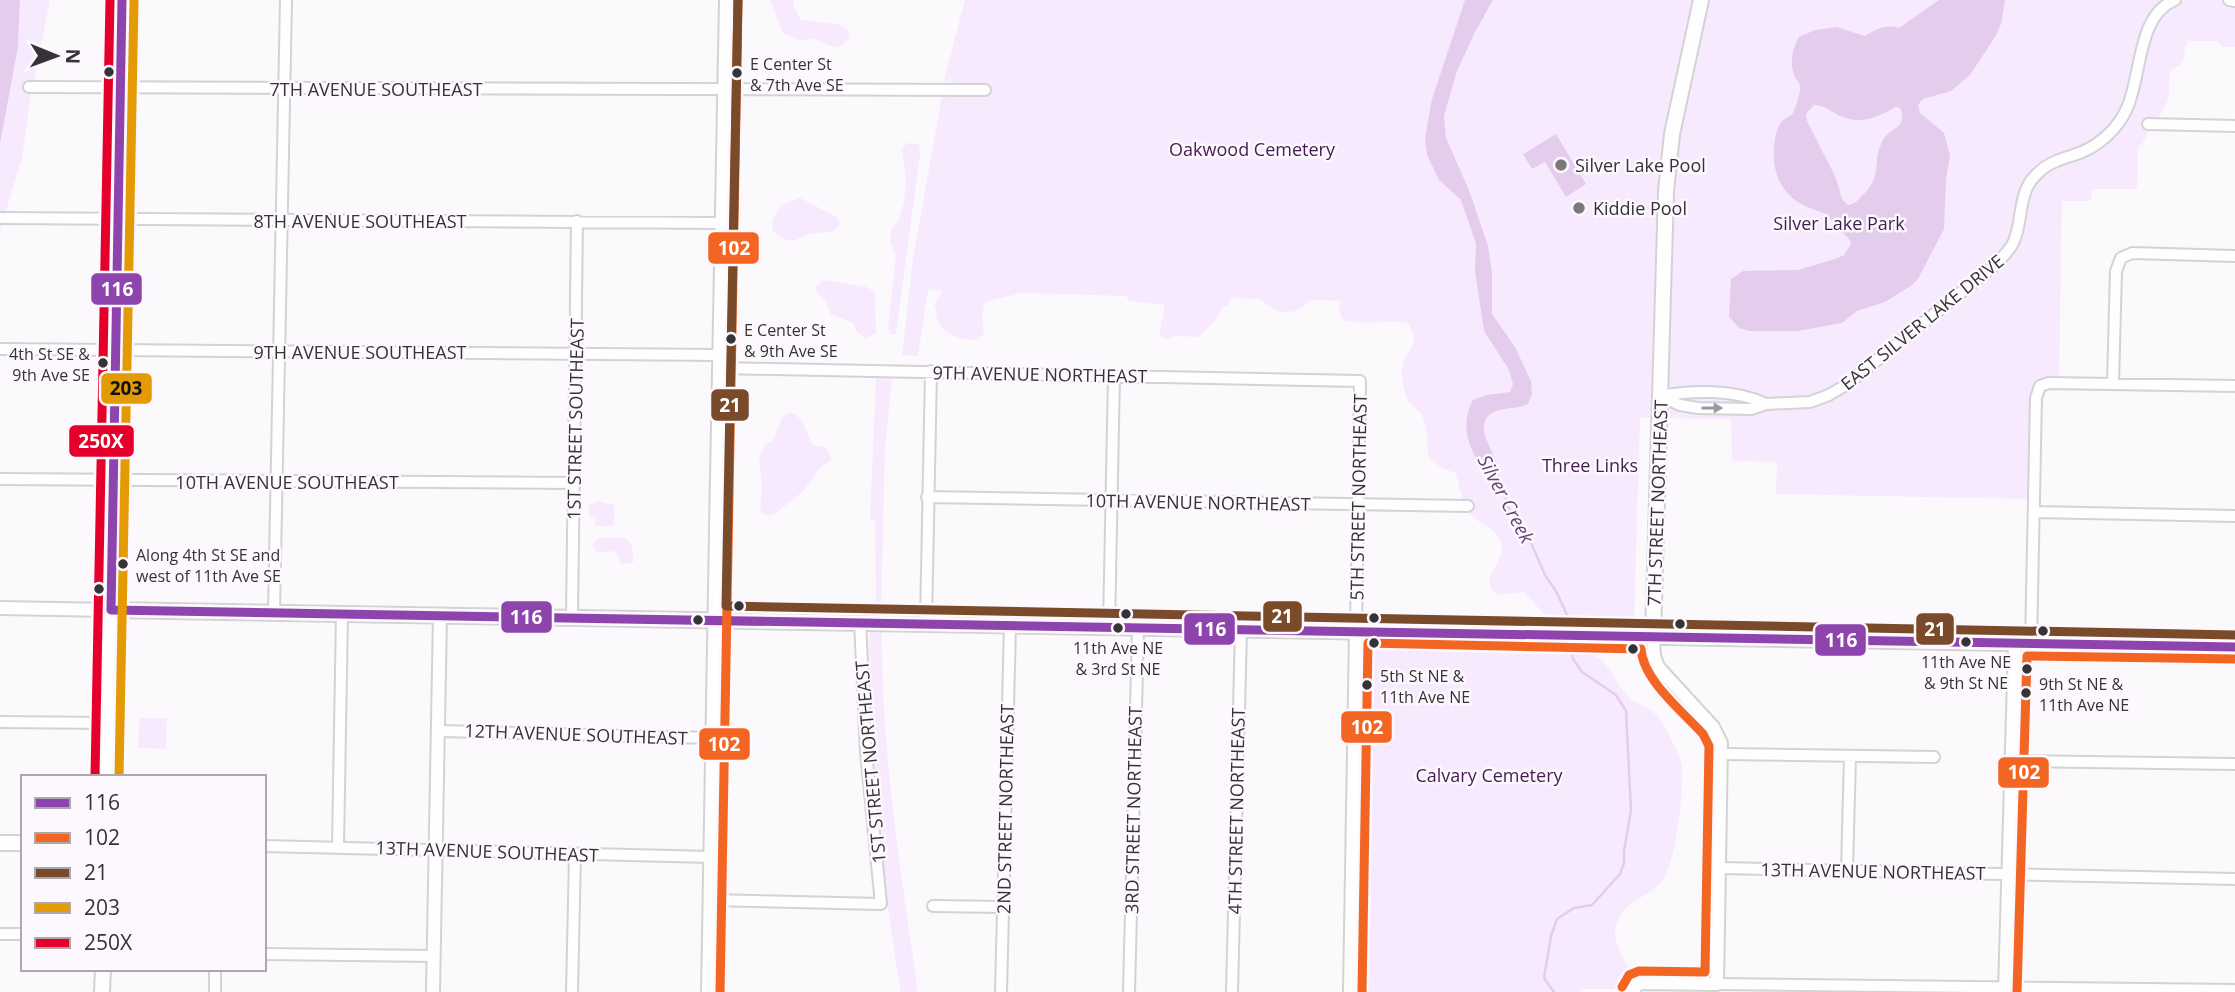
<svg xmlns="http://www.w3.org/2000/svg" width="2235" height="992" viewBox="0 0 2235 992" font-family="'Open Sans',sans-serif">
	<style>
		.green { fill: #f8eafe }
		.water { fill: #e4cced; fill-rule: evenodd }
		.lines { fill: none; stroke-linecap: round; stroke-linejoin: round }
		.stream { stroke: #e4cced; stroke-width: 2.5 }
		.minor-casing { stroke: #d3d2d4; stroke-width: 14 }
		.tertiary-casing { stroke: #d3d2d4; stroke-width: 16 }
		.secondary-casing { stroke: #d3d2d4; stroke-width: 18 }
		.minor { stroke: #fefeff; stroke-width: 10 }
		.tertiary { stroke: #fefeff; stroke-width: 12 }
		.secondary { stroke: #fefeff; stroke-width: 14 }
		.bus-1-casing { stroke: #fcf8fd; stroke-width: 14 }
		.bus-2-casing { stroke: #fcf8fd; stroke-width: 14 }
		.bus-3-casing { stroke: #fcf8fd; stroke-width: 14 }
		.bus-4-casing { stroke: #fcf8fd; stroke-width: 14 }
		.bus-5-casing { stroke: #fcf8fd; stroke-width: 14 }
		.bus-1 { stroke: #8e44ad; stroke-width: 9 }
		.bus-2 { stroke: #f26522; stroke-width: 9 }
		.bus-3 { stroke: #7a4b2a; stroke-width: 9 }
		.bus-4 { stroke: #e49a05; stroke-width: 9 }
		.bus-5 { stroke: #e4002b; stroke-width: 9 }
		.oneway { fill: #9a989a }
		.bus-dot { fill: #353335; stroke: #fcf8fd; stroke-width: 2.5 }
		.poi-dot { fill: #7a787b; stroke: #fcf8fd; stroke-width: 2.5 }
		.labels { text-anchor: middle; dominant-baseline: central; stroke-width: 5; stroke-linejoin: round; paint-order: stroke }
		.bus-label { font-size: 16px; fill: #353335; stroke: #fcf8fd; text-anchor: start }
		.street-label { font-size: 18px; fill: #353335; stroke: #fcf8fd }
		.park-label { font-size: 18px; fill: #441b52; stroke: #fcf8fd }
		.poi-label { font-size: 18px; fill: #353335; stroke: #fcf8fd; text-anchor: start }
		.water-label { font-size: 19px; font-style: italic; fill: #6b417a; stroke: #fcf8fd }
		.line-badge { stroke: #fcf8fd; stroke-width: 2.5 }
		.badge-label { font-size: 19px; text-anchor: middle; font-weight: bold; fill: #fff }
		.pale-badge-label { font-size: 19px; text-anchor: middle; font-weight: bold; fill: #111 }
	</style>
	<rect width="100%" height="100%" fill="#fbf9fc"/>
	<path class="green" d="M20 0H50L30 100 22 158 0 230V144L18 47Z
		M770 0H794V7L801 20 838 24 847 29 850 38 839 47C822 47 819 34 801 41L783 33Z
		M965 0H2235V47H2223L2217 41H2188C2181 56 2189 62 2171 70 2167 79 2171 89 2168 99 2166 108 2158 114 2157 124L2152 125 2142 144 2138 146 2137 189H2092L2091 201H2062L2059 383H2049L2036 398 2026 499 1776 494 1777 462 1732 461 1731 419 1640 418 1634 622H1555L1544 614 1524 592 1498 595 1491 589 1489 578C1500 557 1512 544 1488 527 1482 523 1474 519 1470 514 1462 503 1459 486 1456 473L1441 468 1428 456C1426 433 1430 416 1408 402 1404 389 1400 377 1403 364 1409 344 1421 348 1408 323 1386 319 1365 326 1343 320L1338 309 1341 301 1309 300C1298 318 1274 314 1261 299L1230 298V304L1222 307 1217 319 1199 337 1175 336 1166 340 1160 334C1160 324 1164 316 1164 305L1129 301 1126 296 1021 293 985 302 982 315 984 333 977 340C964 340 943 336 938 321 935 315 937 310 934 304L943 291 928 290 918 356 902 355 913 258 942 96 960 95 963 84 944 80Z
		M908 143 919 144 920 155 896 334 891 335 888 327 896 256 890 240 891 230 899 220 904 203 906 180 902 148Z
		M800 198 835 216 840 221 839 227 833 231 809 234 793 241 781 238 772 230C773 210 782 203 800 198Z
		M824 280 867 287 875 293 876 333 866 338 857 332 853 323 830 314 827 303 816 291V286Z
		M876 377H892L885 448 881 608H876L875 521 870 519Z
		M790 412C806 419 805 431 813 445L825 447 831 456V461C816 467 814 479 804 490 795 499 783 507 773 515H764L760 509 762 486 759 461 764 446 774 439 783 416Z
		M597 501 614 505V526H595L596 517 589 516V505Z
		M597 538C622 538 634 531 633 563L621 564 615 551 597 553 593 546Z
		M869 629H882C881 751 901 872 918 992H901C880 873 871 750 869 629Z
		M1366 646 1558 649 1560 654C1612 646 1604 672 1630 698 1639 706 1650 706 1660 719 1665 726 1682 758 1682 767 1684 790 1676 863 1662 881 1647 900 1627 897 1617 923 1610 942 1625 956 1630 973 1631 978 1629 984 1629 989H1581V992H1358L1363 937Z
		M139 718H167L166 749 138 748Z"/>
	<path class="water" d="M0 0H20L18 47 0 144Z
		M1465 0H1493L1474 34 1457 71 1444 116 1446 138 1469 190 1488 246 1492 273V314L1515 347 1531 381 1532 394 1528 404C1518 409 1506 407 1496 411 1472 421 1490 445 1495 459 1497 464 1498 470 1499 476L1491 479C1472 455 1457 430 1473 400L1486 395 1510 392 1513 384 1509 370 1484 331 1475 271 1476 244 1461 200 1439 180 1427 155 1425 138 1432 99Z
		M1939 0H2005L2001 24 1995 37 1970 75 1951 91 1923 99 1918 105 1920 113 1944 133 1950 155 1946 179 1944 229 1918 279 1912 285 1885 302 1857 311 1842 323 1797 331H1749L1739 328 1729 317 1731 279 1743 271 1798 270 1835 259 1844 255 1851 244C1849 235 1843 235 1837 228 1833 224 1832 219 1827 215 1821 211 1814 210 1807 207 1779 195 1770 168 1775 139 1777 127 1780 120 1792 115 1795 110 1801 91 1800 87 1800 82 1797 81 1795 77 1789 64 1792 49 1799 37L1815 30 1837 27 1865 36C1876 29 1886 24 1899 28ZM1814 105C1825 105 1831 112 1840 116 1861 125 1878 117 1896 107L1900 108C1909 130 1889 126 1882 142 1871 165 1884 175 1861 197 1857 201 1854 204 1848 205L1842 199 1836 178 1807 121 1806 114Z
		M1556 134 1586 184 1566 197 1545 162 1532 169 1523 154Z"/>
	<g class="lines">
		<path class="stream" d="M1494 477 1505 495 1508 507 1528 536 1545 575 1556 591 1568 617 1569 630
			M1554 992 1544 978 1551 936 1557 919 1574 908 1592 905 1620 874 1624 863V851L1631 810 1626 711 1616 695 1582 672 1573 659 1570 640"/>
		<g class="minor-casing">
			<path id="minor" d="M2229 0 2235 1
				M29 87 985 90
				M2148 124 2235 126
				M0 218 720 223
				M0 349 719 355
				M719 368 1360 381 1356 631
				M2113 383 2116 271 2121 258 2132 253 2235 256
				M1660 396 1680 405 1698 408 1751 409 1766 404 1810 402 1829 395 1846 385 1994 266C2001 258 2010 251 2014 241 2023 220 2018 193 2035 176 2048 161 2064 159 2082 152 2101 144 2119 127 2127 108 2142 75 2137 15 2175 0
				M1660 396C1693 390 1735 389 1766 404
				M0 479 574 483
				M927 497 1468 506
				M2034 512 2235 516
				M274 612 286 0
				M572 616 577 221
				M926 622 931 371
				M1109 627 1114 375
				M2031 644 2036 398 2040 386 2049 383 2235 386
				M0 722 108 723
				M440 731 713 738
				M1722 754 1934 757
				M2012 761 2235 764
				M264 846 711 857
				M338 847 342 613
				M1721 868 2235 879
				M1847 870 1850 756
				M710 900 881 904 866 752 860 621
				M933 906 1003 907
				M0 934H23
				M264 954 434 956
				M1717 984 2235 990
				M215 992V969
				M572 992 575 854
				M1001 992 1010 625
				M1129 992 1138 628
				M1232 992 1241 629"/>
		</g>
		<g class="tertiary-casing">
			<path id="tertiary" d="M0 608 111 610
				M433 992 440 615
				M708 992C716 661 717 331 726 0
				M1350 992 1356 631
				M1633 992 1637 984 1641 983 1717 984 1721 743 1713 727 1658 667 1654 656 1653 637
				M2005 992 2015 644"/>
		</g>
		<g class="secondary-casing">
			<path id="secondary" d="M111 610C819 617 1527 639 2235 647
				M1653 637 1666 191 1672 134 1701 0
				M107 777 122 0
				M0 843H23
				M102 992 103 969"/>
		</g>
		<use href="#minor" class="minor"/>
		<use href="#tertiary" class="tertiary"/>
		<use href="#secondary" class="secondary"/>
		<g class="bus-1-casing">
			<path id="bus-1" d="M122 0 111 610 2235 647"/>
		</g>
		<g class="bus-2-casing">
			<path id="bus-2" d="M720 992 738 0
				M1362 992 1368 643 1641 649C1643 680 1682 711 1703 734L1709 746 1705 972 1639 971 1629 975 1622 987
				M2017 992 2027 656 2235 659"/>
		</g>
		<g class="bus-3-casing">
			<path id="bus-3" d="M738 0 726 606 2235 635"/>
		</g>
		<g class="bus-4-casing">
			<path id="bus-4" d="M119 777 134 0"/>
		</g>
		<g class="bus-5-casing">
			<path id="bus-5" d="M95 777 110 0"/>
		</g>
		<use href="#bus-1" class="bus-1"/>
		<use href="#bus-2" class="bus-2"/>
		<use href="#bus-3" class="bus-3"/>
		<use href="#bus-4" class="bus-4"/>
		<use href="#bus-5" class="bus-5"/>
	</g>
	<defs><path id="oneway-solid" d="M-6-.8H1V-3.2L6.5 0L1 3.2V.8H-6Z" transform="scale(1.75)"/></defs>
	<use class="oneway" href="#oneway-solid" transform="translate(1712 408)"/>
	<g class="bus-dot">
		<circle cx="109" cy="72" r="6"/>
		<circle cx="737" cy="73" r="6"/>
		<circle cx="731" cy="339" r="6"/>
		<circle cx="103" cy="363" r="6"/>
		<circle cx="123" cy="564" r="6"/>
		<circle cx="99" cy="589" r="6"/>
		<circle cx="739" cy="606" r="6"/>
		<circle cx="1126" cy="614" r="6"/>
		<circle cx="1374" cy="618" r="6"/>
		<circle cx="698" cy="620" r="6"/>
		<circle cx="1680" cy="624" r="6"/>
		<circle cx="1118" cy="628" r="6"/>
		<circle cx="2043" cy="631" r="6"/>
		<circle cx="1966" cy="642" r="6"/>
		<circle cx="1374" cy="643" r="6"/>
		<circle cx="1633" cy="649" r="6"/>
		<circle cx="2027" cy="669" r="6"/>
		<circle cx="1367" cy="685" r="6"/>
		<circle cx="2026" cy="693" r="6"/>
	</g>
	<g class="poi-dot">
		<circle cx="1561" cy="165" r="7"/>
		<circle cx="1579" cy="208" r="7"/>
	</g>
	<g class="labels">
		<g class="bus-label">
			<text x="750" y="64">E Center St<tspan x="750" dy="21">&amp; 7th Ave SE</tspan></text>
			<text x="744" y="330">E Center St<tspan x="744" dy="21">&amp; 9th Ave SE</tspan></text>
			<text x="90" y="354" text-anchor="end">4th St SE &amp;<tspan x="90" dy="21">9th Ave SE</tspan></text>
			<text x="136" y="555">Along 4th St SE and<tspan x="136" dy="21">west of 11th Ave SE</tspan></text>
			<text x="1118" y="648" text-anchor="middle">11th Ave NE<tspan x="1118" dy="21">&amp; 3rd St NE</tspan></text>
			<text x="1966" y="662" text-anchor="middle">11th Ave NE<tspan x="1966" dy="21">&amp; 9th St NE</tspan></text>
			<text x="1380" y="676">5th St NE &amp;<tspan x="1380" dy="21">11th Ave NE</tspan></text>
			<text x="2039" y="684">9th St NE &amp;<tspan x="2039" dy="21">11th Ave NE</tspan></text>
		</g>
		<g class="street-label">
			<text x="376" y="89">7TH AVENUE SOUTHEAST</text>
			<text x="360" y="221">8TH AVENUE SOUTHEAST</text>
			<text transform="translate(1922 322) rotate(-39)">EAST SILVER LAKE DRIVE</text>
			<text x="360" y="352">9TH AVENUE SOUTHEAST</text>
			<text transform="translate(1040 374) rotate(1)">9TH AVENUE NORTHEAST</text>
			<text transform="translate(575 419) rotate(-89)">1ST STREET SOUTHEAST</text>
			<text x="287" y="482">10TH AVENUE SOUTHEAST</text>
			<text transform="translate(1358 497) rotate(-89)">5TH STREET NORTHEAST</text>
			<text transform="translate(1198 502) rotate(1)">10TH AVENUE NORTHEAST</text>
			<text transform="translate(1657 503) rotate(-88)">7TH STREET NORTHEAST</text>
			<text transform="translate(576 734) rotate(2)">12TH AVENUE SOUTHEAST</text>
			<text transform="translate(870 762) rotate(-95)">1ST STREET NORTHEAST</text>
			<text transform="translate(1005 809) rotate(-89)">2ND STREET NORTHEAST</text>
			<text transform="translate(1133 810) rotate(-89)">3RD STREET NORTHEAST</text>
			<text transform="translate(1236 811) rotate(-89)">4TH STREET NORTHEAST</text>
			<text transform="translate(487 851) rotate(2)">13TH AVENUE SOUTHEAST</text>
			<text transform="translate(1873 871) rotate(1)">13TH AVENUE NORTHEAST</text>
		</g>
		<g class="park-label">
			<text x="1252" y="149">Oakwood Cemetery</text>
			<text x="1839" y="223">Silver Lake Park</text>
			<text x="1590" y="465">Three Links</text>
			<text x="1489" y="775">Calvary Cemetery</text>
		</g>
		<g class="poi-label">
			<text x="1575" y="165">Silver Lake Pool</text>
			<text x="1593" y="208">Kiddie Pool</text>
		</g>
		<g class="water-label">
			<text transform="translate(1506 499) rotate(62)">Silver Creek</text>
		</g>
	</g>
	<g class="line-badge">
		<rect x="707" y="231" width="53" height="34" rx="7" fill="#f26522"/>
		<rect x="90" y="272" width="53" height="34" rx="7" fill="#8e44ad"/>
		<rect x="100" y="372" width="53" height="33" rx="7" fill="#e49a05"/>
		<rect x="710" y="388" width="40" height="34" rx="7" fill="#7a4b2a"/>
		<rect x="68" y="424" width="67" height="34" rx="7" fill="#e4002b"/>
		<rect x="1262" y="600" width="41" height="33" rx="7" fill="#7a4b2a"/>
		<rect x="500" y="600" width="53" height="34" rx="7" fill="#8e44ad"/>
		<rect x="1183" y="612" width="53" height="34" rx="7" fill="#8e44ad"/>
		<rect x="1915" y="612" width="40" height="34" rx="7" fill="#7a4b2a"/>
		<rect x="1814" y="623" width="53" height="34" rx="7" fill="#8e44ad"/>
		<rect x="1340" y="710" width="53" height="34" rx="7" fill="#f26522"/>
		<rect x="698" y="727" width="53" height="34" rx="7" fill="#f26522"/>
		<rect x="1997" y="756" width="53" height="33" rx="7" fill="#f26522"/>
	</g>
	<g class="badge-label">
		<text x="734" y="255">102</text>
		<text x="117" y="296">116</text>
		<text x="730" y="412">21</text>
		<text x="101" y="448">250X</text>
		<text x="1282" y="623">21</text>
		<text x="526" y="624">116</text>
		<text x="1210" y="636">116</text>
		<text x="1935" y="636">21</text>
		<text x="1841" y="647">116</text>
		<text x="1367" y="734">102</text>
		<text x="724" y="751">102</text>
		<text x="2024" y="779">102</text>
	</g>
	<g class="pale-badge-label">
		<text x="126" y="395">203</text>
	</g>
	<rect x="21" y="775" width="245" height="196" fill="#fcf8fd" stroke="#aca9ad" stroke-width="2"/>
	<rect x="35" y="798" width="35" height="10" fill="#8e44ad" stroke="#aca9ad" stroke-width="2"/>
	<text x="84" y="810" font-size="21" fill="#353335">116</text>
	<rect x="35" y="833" width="35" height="10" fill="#f26522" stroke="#aca9ad" stroke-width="2"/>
	<text x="84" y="845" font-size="21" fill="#353335">102</text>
	<rect x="35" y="868" width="35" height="10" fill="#7a4b2a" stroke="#aca9ad" stroke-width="2"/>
	<text x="84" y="880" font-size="21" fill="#353335">21</text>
	<rect x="35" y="903" width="35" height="10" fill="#e49a05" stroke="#aca9ad" stroke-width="2"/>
	<text x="84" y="915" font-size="21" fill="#353335">203</text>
	<rect x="35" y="938" width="35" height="10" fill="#e4002b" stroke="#aca9ad" stroke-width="2"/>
	<text x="84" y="950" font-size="21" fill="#353335">250X</text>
	<g transform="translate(56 56) rotate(91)" stroke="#fcf8fd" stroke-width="5" paint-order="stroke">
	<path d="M0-5L12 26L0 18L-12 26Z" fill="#353335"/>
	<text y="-10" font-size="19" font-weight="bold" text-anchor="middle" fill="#353335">N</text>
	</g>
</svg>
